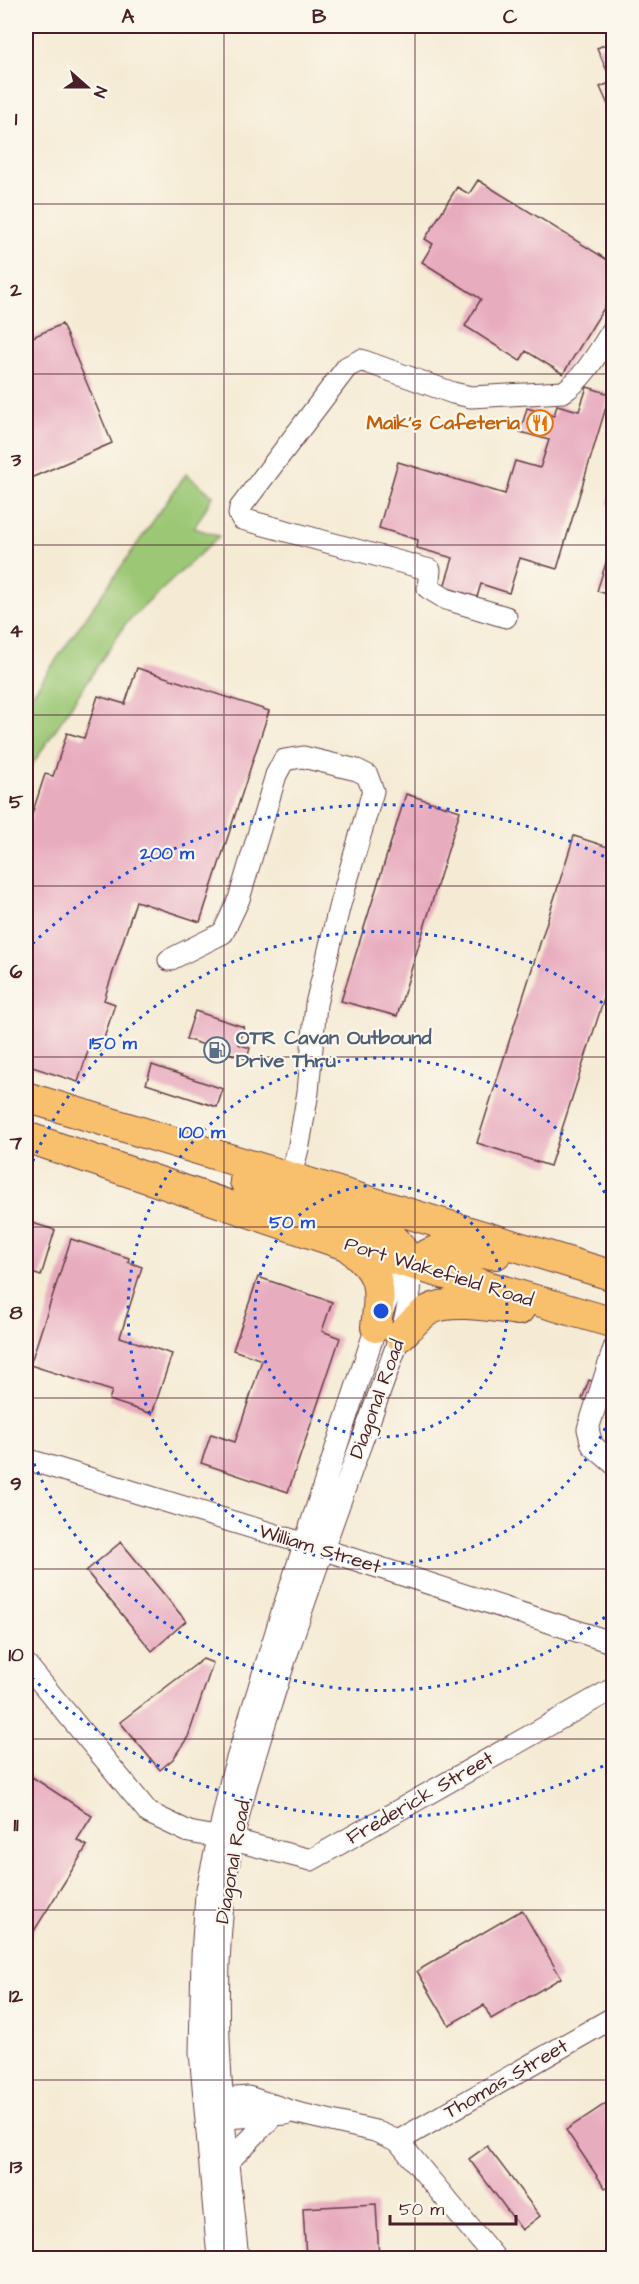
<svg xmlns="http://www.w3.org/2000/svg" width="639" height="2284" viewBox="0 0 639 2284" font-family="'Architects Daughter',sans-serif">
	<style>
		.green { fill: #9cc876; stroke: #737450; stroke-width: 1.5 }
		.building { fill: #e8acbf }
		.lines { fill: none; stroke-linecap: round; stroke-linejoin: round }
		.minor-casing { stroke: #643e44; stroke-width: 23 }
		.highway-casing { stroke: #643e44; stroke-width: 32 }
		.minor { stroke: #fff; stroke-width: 21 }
		.highway { stroke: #f8bf6c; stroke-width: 30 }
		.grid { fill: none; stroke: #4a1f2b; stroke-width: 1.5; stroke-opacity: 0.55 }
		.ring { fill: none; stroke: #1d4ed8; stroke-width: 3; stroke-dasharray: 3 6 }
		.labels { text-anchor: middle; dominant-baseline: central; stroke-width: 4.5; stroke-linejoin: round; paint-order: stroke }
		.food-label { font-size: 20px; font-weight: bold; fill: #c56008; stroke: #fbf7ec; text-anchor: end }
		.service-label { font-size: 20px; font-weight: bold; fill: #4e5e75; stroke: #fbf7ec; text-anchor: start }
		.street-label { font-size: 20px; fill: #4a1f2b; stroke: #fbf7ec }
		.centre { fill: #1d4ed8; stroke: #fbf7ec; stroke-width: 3 }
		.ring-label { font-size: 18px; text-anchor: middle; font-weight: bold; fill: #1d4ed8; stroke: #fbf7ec; stroke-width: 4.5; stroke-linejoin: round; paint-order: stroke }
		.neatline { fill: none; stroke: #4a1f2b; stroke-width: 2 }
		.grid-label { font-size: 20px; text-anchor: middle; font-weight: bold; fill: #4a1f2b }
	</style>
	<rect width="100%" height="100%" fill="#fbf7ec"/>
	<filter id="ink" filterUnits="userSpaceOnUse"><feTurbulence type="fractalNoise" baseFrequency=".0167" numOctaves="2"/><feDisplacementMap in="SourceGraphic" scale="12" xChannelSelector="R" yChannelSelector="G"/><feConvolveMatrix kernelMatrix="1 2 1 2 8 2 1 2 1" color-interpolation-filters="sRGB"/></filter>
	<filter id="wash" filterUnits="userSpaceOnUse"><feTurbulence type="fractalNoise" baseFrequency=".008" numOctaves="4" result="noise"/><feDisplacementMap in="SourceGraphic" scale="24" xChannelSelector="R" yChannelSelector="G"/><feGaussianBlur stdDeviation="1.35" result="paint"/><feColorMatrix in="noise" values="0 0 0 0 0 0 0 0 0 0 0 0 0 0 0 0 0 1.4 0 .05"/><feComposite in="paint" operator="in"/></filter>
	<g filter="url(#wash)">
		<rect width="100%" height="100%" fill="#f5ebd5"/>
		<path class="green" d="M186 474 213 496 194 528 219 536 126 623 26 774V703Z"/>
		<g id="blocks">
			<path class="building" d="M614 41V118L600 87 612 82 597 48Z
				M478 180 614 264V292L563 374 526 351 520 361 465 326 481 299 422 262 433 244 425 239 457 187 469 194Z
				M62 324 112 443 26 480V340Z
				M587 387 610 394 557 569 520 558 509 593 481 584 477 597 444 587 453 558 417 548 418 540 379 528 398 462 505 494 515 461 540 468 549 440 520 432 527 408 554 416 557 405 579 411Z
				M613 486H614V506L607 504Z
				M613 541H614V596L597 591Z
				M137 668 269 711 200 922 136 901 104 1000 115 1004 100 1051 89 1048 78 1082 26 1065V833L45 774 53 776 67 733 84 738 98 696 125 704Z
				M406 794 460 811 397 1016 341 1001Z
				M574 836 614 849V968L550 1166 477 1143Z
				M195 1011 244 1027 238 1044 250 1048 247 1059 186 1039Z
				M152 1065 223 1089 217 1107 146 1084Z
				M26 1221 55 1230 41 1276 26 1271Z
				M71 1239 129 1258 128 1262 142 1267 120 1337 172 1354 152 1414 109 1400 112 1391 30 1365Z
				M258 1277 332 1302 322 1331 340 1338 288 1492 201 1463 211 1434 235 1442 262 1360 233 1350Z
				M589 1380 614 1388V1410L582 1399Z
				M121 1542 186 1621 152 1651 86 1571Z
				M203 1659 213 1663 188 1737 173 1759 160 1770 120 1722Z
				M26 1773 92 1816 77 1840 87 1846 26 1944Z
				M522 1910 561 1978 491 2019 484 2005 449 2025 417 1971Z
				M614 2098V2182L605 2188 566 2130Z
				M487 2146 540 2216 522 2230 469 2159Z
				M376 2204 379 2258H306L303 2208Z"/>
		</g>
	</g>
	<g filter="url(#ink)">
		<use href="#blocks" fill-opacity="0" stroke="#643e44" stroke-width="1.5"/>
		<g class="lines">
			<g class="minor-casing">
				<path id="minor" d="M506 617 446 599 428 588 430 570 242 519 239 514 240 508 347 367 361 360 453 393 471 397 563 392C585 378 599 350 614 328
					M169 960 223 933 239 899 276 775 284 760 303 757 357 770 367 775 373 791 339 908 316 1004 308 1092 299 1145 290 1179
					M614 1348 588 1429 592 1445 614 1464
					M26 1459 306 1544 614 1643
					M26 1664 149 1813 189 1832 233 1840 311 1860 614 1688
					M211 2100 248 2097 297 2113 375 2131 398 2141 495 2258
					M212 2119 286 2114
					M398 2141 614 2017
					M228 2162 274 2115
					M218 2258 200 2052 202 1956 206 1894 232 1775 282 1612 376 1327 398 1275 409 1263
					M238 2258C224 2130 208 2001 227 1873 237 1810 257 1749 276 1688 314 1569 358 1453 400 1336 407 1312 414 1288 409 1263"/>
			</g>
			<g class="highway-casing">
				<path id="highway" d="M26 1097 614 1276
					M26 1137 346 1245 614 1323
					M245 1181 287 1200 381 1229C396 1238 402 1248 409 1263
					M346 1245C382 1272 381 1285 376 1327
					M409 1263 435 1251 496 1254
					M400 1336C409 1328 418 1316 429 1310 450 1298 495 1307 519 1310"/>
			</g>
			<use href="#minor" class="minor"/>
			<use href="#highway" class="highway"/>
		</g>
	</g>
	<path class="grid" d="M224 26V2258M415 26V2258M26 204H614M26 374H614M26 545H614M26 715H614M26 886H614M26 1057H614M26 1227H614M26 1398H614M26 1569H614M26 1739H614M26 1910H614M26 2080H614"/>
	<g class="ring">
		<circle cx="381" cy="1311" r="126"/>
		<path d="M613 1412A253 253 0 1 1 613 1210"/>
		<path d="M612 1612A379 379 0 0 1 26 1444M26 1178A379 379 0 0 1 612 1010"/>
		<path d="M611 1762A506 506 0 0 1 26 1672M26 950A506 506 0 0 1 611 860"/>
	</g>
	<defs>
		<g id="restaurant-ring" transform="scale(1.35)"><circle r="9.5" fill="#fbf7ec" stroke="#e8710a" stroke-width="1.5"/><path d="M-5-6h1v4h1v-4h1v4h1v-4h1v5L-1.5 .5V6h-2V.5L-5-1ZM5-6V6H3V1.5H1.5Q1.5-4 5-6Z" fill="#e8710a"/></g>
		<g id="fuel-ring" transform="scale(1.35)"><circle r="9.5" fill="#fbf7ec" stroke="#5c6f8a" stroke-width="1.5"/><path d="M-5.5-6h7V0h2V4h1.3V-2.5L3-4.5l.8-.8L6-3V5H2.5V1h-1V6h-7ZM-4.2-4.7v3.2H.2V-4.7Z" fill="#5c6f8a"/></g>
	</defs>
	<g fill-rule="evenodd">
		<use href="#restaurant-ring" x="540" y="423"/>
		<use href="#fuel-ring" x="217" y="1050"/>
	</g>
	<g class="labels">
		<g class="food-label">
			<text x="520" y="423">Maik's Cafeteria</text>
		</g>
		<g class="service-label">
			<text x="236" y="1038">OTR Cavan Outbound<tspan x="236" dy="23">Drive Thru</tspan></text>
		</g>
		<g class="street-label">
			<text transform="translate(439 1272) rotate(17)">Port Wakefield Road</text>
			<text transform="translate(377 1399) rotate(-70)">Diagonal Road</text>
			<text transform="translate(320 1549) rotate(17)">William Street</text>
			<text transform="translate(420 1798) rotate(-30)">Frederick Street</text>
			<text transform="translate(233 1862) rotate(-80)">Diagonal Road</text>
			<text transform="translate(506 2079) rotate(-30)">Thomas Street</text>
		</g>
	</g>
	<circle cx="381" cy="1311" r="9" class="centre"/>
	<g class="ring-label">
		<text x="167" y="859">200 m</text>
		<text x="113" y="1049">150 m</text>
		<text x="202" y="1138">100 m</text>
		<text x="292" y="1228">50 m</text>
	</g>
	<rect width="639" height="2284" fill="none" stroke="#fbf7ec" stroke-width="66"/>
	<g transform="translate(87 87) rotate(111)" stroke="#fbf7ec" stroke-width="4.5" paint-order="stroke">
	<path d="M0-4.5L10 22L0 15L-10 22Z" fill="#4a1f2b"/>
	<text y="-9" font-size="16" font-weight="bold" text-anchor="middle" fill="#4a1f2b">N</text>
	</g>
	<path d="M390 2215v9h126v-9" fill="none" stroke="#4a1f2b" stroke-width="3"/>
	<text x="399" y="2215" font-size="18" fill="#4a1f2b" stroke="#fbf7ec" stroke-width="4.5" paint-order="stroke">50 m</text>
	<rect x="33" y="33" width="573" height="2218" class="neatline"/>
	<g class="grid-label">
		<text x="128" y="23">A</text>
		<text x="319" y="23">B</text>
		<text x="510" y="23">C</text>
		<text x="16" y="125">1</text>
		<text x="16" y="296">2</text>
		<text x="16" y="466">3</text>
		<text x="16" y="637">4</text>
		<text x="16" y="808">5</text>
		<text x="16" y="978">6</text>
		<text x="16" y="1149">7</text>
		<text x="16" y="1319">8</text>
		<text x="16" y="1490">9</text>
		<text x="16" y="1661">10</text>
		<text x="16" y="1831">11</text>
		<text x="16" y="2002">12</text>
		<text x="16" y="2173">13</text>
	</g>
</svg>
